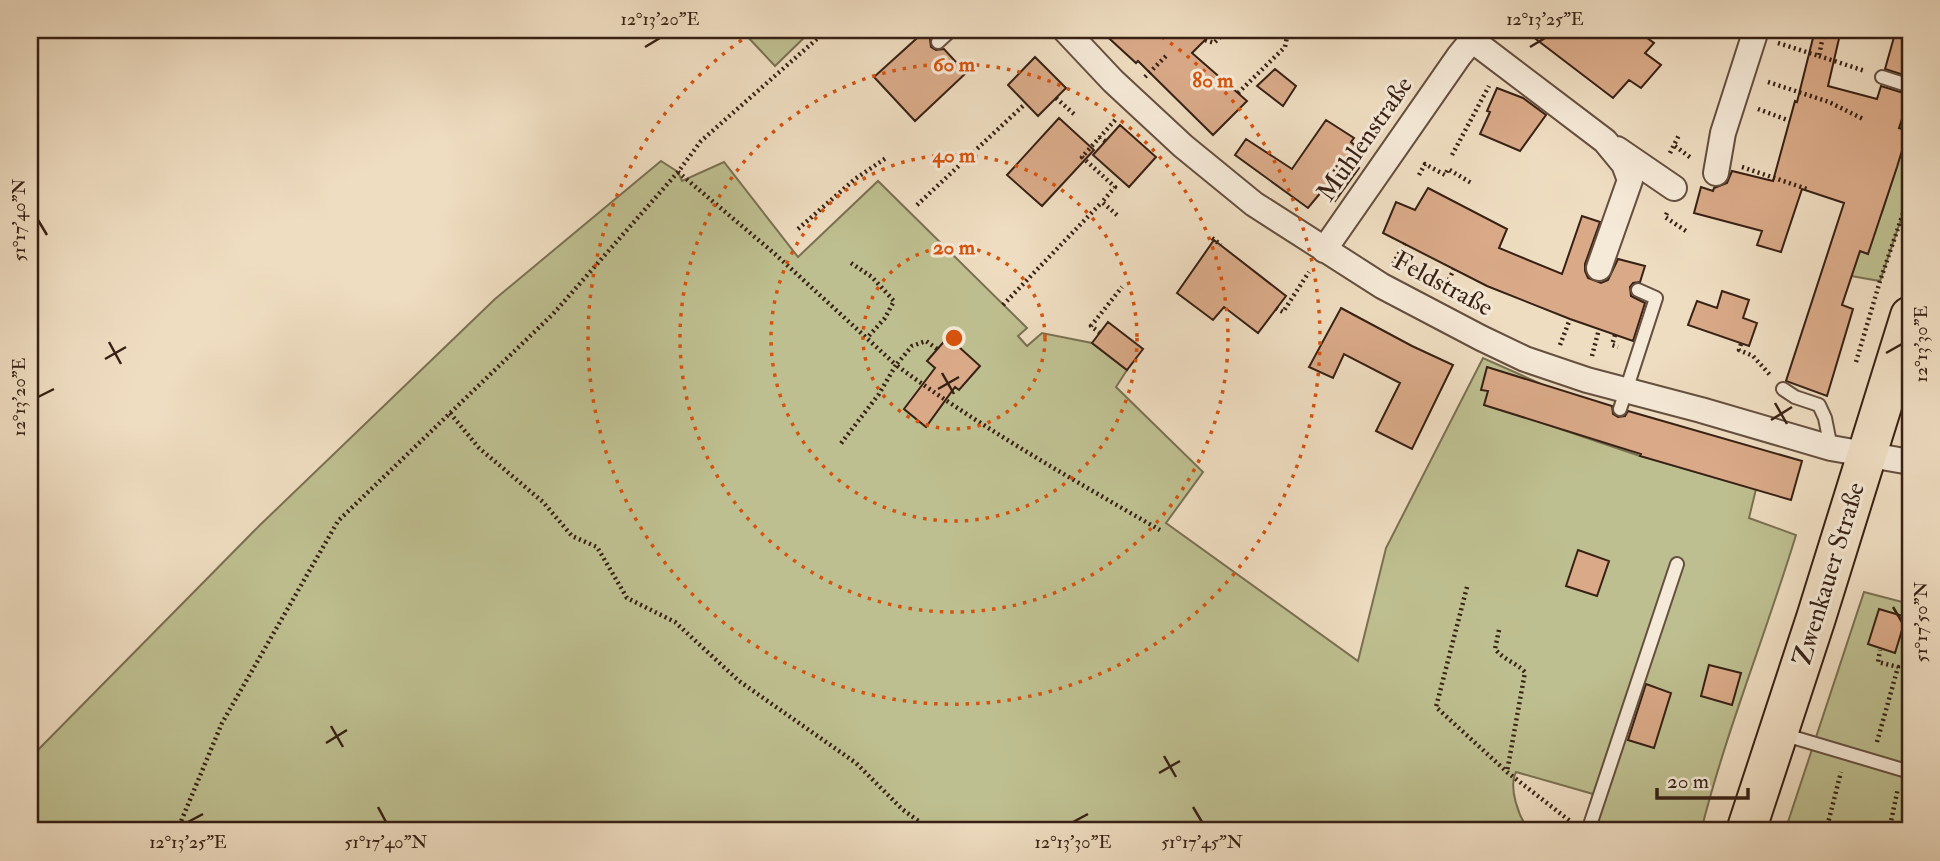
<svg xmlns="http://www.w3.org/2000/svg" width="1940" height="861" viewBox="0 0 1940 861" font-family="'IM FELL Double Pica',serif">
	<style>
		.green { fill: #bebf90; stroke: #7a7052; stroke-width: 2 }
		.building { fill: #daaa88; stroke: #372014; stroke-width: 2 }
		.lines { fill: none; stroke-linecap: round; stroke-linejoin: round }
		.lane-casing { stroke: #654f3f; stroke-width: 16 }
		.street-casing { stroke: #654f3f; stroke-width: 28 }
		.primary-casing { stroke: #372014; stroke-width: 42 }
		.path { stroke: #372014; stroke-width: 4.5; stroke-dasharray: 2 3.5; stroke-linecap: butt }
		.lane { stroke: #f5e9d7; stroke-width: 12 }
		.street { stroke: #f5e9d7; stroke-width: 24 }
		.primary { stroke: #efddc1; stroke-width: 38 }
		.ticks { fill: none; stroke: #372014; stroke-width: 2.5 }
		.ring { fill: none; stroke: #d6530d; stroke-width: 3.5; stroke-dasharray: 3.5 7 }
		.labels { text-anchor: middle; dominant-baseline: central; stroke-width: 6; stroke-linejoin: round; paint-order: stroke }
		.street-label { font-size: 26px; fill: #372014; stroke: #f5e9d7 }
		.centre { fill: #d6530d; stroke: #f5e9d7; stroke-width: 3.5 }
		.ring-label { font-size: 21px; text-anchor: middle; font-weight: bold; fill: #d6530d; stroke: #f5e9d7; stroke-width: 6; stroke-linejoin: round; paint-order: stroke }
		.neatline { fill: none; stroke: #372014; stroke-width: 2.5 }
		.ticks-label { font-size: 18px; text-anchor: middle; fill: #372014 }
	</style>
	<rect width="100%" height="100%" fill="#efddc1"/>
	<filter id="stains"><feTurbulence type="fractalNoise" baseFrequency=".00286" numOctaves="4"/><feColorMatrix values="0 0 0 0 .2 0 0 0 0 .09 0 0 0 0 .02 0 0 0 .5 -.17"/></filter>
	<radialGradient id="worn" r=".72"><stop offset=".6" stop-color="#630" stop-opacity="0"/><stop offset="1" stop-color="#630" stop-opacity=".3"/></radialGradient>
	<path class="green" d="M752 30H812L775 66 746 35Z
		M1910 93V193L1880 281 1851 276 1860 251 1868 254 1873 210 1882 212 1908 131 1899 128Z
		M661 161 678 172 682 181 724 162 798 257 878 181 1027 328 1018 336 1027 346 1042 333 1092 343 1127 370 1116 387 1203 472 1166 523 1358 661 1386 548 1483 358 1539 383 1528 418 1640 456 1756 489 1749 518 1796 535C1766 634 1726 731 1701 831H1601L1584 824 1593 794 1516 772C1508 788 1519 817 1529 831H1424L1410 827 1407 831H30V758L259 526 495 299Z
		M1864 592 1910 604V831H1785Z"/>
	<path class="building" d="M926 30 932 36 930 40 931 47 936 50 944 49 966 73 915 121 874 77Z
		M1100 30H1215L1192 53 1247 101 1213 135 1138 61 1136 63Z
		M1524 30H1636L1654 43 1645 53 1661 65 1641 88 1629 80 1613 98Z
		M1815 30H1841L1828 86 1877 99 1881 86 1910 95 1899 128 1908 131 1897 167 1868 254 1860 251 1842 305 1853 309 1827 396 1786 381 1844 203 1802 189 1781 252 1757 245 1762 231 1694 213 1701 187 1713 191 1714 188 1727 183 1732 171 1773 181 1795 101 1797 102Z
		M1896 30H1910V77L1885 69Z
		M1035 57 1066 88 1038 116 1008 85Z
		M1275 69 1296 86 1283 106 1257 86Z
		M1497 88 1523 98 1546 115 1520 151 1480 134 1490 112 1487 111Z
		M1059 118 1094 150 1042 206 1007 175Z
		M1326 120 1354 138 1351 142 1359 149 1350 161 1359 168 1335 201 1322 191 1308 208 1235 155 1246 139 1292 169Z
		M1120 125 1156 157 1129 187 1093 155Z
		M1428 188 1507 229 1499 248 1562 274 1582 216 1600 222 1585 264V271L1588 278 1601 283 1608 280 1618 259 1645 266 1640 282 1633 283 1630 287 1631 296 1645 303 1633 341 1570 319 1487 286 1383 233 1396 202 1415 210Z
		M1214 240 1286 296 1258 333 1224 307 1213 320 1177 293Z
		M1722 291 1749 300 1743 318 1757 323 1749 346 1688 325 1697 301 1717 308Z
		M1341 308 1412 346 1453 365 1412 449 1376 431 1400 383 1344 354 1333 378 1309 367Z
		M1108 322 1143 349 1127 370 1092 343Z
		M948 337 980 366 959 390 955 387 926 427 904 409 935 368 927 361Z
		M1487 367 1612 406 1613 414 1618 417 1625 416 1628 411 1802 461 1791 500 1640 456 1641 454 1484 405 1488 391 1481 390Z
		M1578 550 1609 561 1597 596 1566 586Z
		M1879 609 1906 617 1895 653 1868 644Z
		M1709 665 1741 673 1732 705 1701 696Z
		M1646 684 1671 693 1654 748 1628 740Z"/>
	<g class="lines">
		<g class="lane-casing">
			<path id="lane" d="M938 42 951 30
				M1882 77 1910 86
				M1783 389 1795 397 1819 405 1825 418 1831 448
				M1620 409 1656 298 1638 290
				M1782 734 1910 772
				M1588 831 1677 564"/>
		</g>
		<g class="street-casing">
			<path id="street" d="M1065 30 1113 81 1183 146 1254 204 1382 286 1481 338 1525 359 1587 380 1701 410 1831 448 1910 462
				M1472 40 1605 141 1624 164 1630 180 1599 268
				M1617 149 1674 188
				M1716 173 1723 133 1756 30
				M1324 250 1459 56 1480 30"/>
		</g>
		<g class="primary-casing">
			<path id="primary" d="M1746 831 1816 618 1910 316"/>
		</g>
		<path class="path" d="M1205 40 1214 43 1227 30
			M1778 43 1819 56 1824 31
			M1819 56 1865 71
			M1145 77 1167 55
			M1768 82 1829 102 1863 119
			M1238 93 1285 47 1287 37
			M1056 98 1074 114
			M1758 109 1790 121
			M1099 137 1105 141
			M1675 146 1691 158
			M1670 153 1679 135
			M1452 155 1489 86
			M1742 167 1807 189
			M678 172 775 254 896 365 879 394 839 446
			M1419 175 1425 164 1445 175 1448 169 1473 184
			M917 205 1026 103
			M1667 213 1665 217 1686 231
			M1117 215 1102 202 1115 187 1082 157 1117 118
			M798 229 855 179 886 158
			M1212 238 1221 245
			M851 263 872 277 894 301 885 318 867 338
			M1393 264 1405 243
			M1444 290 1454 269
			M1003 305 1102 202
			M1276 308 1283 312 1309 272
			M1100 333 1091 326 1122 287
			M1615 335 1612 345 1618 347
			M1741 344 1739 350 1753 356 1771 376
			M1560 345 1570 319
			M937 349 926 341 912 346 896 365C980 427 1070 478 1160 530
			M1592 356 1599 329
			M1856 362 1880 281 1910 193
			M450 413 479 448 543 502 572 536 597 547 627 598 675 622 739 681 856 763 902 809 932 831
			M1467 587 1436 707 1507 772 1570 821
			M1499 630 1495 649C1504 660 1515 662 1525 672L1507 772
			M1910 706 1906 730 1910 731
			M1877 742 1898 667 1878 662 1880 650
			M177 831 222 723 338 521 553 314 678 172 701 141 827 30
			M1826 831 1841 772
			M1889 831 1898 788"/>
		<use href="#lane" class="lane"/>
		<use href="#street" class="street"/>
		<use href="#primary" class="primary"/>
	</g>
	<path class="ticks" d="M645 47 660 38M1530 47 1545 38M38 220 47 235M109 342 121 364M1886 353 1902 344M105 359 126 347M942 373 954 394M938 389 959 377M38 397 54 389M1775 403 1787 424M1771 420 1792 407M1893 607 1902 622M331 726 343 747M326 743 347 730M1164 756 1176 777M1159 773 1180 761M378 807 386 822M1193 807 1202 822M188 822 203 814M1073 822 1088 814"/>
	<g class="ring">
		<circle cx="954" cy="338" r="91"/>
		<circle cx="954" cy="338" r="183"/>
		<circle cx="954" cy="338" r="274"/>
		<path d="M1153 31A366 366 0 1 1 755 31"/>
	</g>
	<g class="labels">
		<g class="street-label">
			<text transform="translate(1365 139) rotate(-55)">Mühlenstraße</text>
			<text transform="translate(1443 284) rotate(28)">Feldstraße</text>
			<text transform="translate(1829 574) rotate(-73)">Zwenkauer Straße</text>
		</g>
	</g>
	<circle cx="954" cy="338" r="10" class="centre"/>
	<g class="ring-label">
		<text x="954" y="71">60 m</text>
		<text x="1213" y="87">80 m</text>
		<text x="954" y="162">40 m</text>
		<text x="954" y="254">20 m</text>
	</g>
	<rect width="1940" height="861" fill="none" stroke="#efddc1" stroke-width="77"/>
	<path d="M1657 788v10h91v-10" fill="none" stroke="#372014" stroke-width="3.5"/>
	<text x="1667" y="788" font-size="21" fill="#372014" stroke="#f5e9d7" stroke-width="5" paint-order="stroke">20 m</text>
	<rect x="38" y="38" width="1864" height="784" class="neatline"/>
	<g class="ticks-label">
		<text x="660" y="25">12°13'20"E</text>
		<text x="1545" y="25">12°13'25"E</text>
		<text transform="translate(19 220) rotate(-90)" y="6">51°17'40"N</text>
		<text transform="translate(1921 344) rotate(-90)" y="6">12°13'30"E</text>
		<text transform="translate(19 397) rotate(-90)" y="6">12°13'20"E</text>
		<text transform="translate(1921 622) rotate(-90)" y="6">51°17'50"N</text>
		<text x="188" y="848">12°13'25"E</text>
		<text x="386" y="848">51°17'40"N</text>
		<text x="1073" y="848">12°13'30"E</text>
		<text x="1202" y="848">51°17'45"N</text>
	</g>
	<rect width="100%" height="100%" filter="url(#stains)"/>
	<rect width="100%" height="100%" fill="url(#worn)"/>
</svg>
